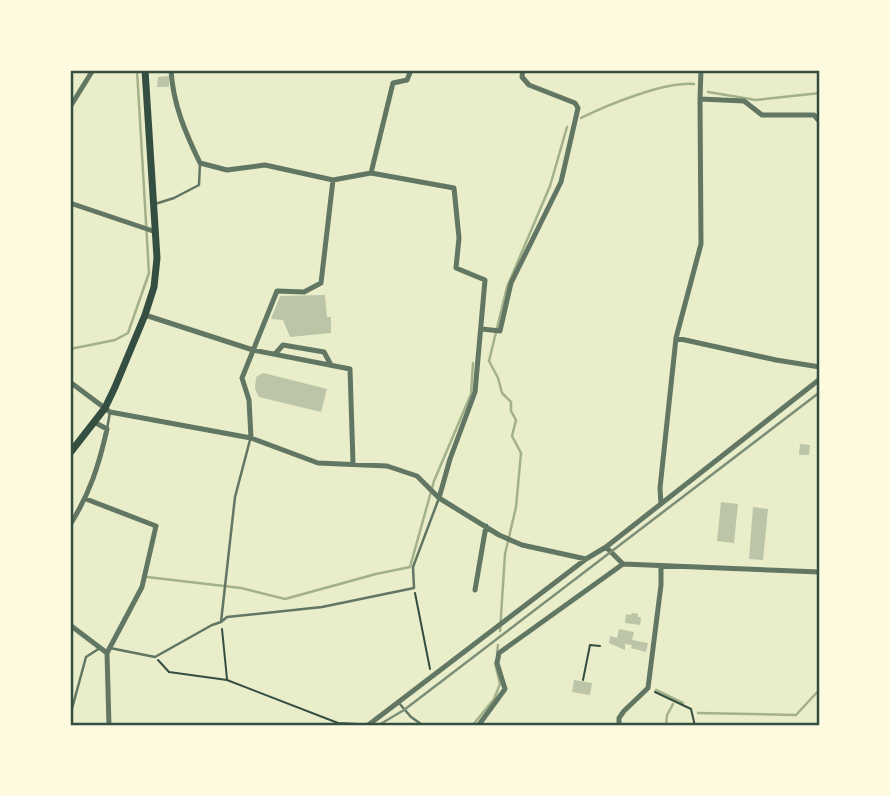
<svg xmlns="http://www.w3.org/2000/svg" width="890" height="796" viewBox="0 0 890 796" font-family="Roboto,sans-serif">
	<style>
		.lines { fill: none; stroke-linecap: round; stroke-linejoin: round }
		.stream { stroke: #a3b18a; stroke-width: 2.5 }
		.building { fill: #bcc5a7 }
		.path { stroke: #344e41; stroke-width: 2 }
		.service { stroke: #617663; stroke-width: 2.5 }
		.minor { stroke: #617663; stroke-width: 5 }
		.secondary { stroke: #344e41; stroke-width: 7 }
		.rail { stroke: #7c8e77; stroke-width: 2.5 }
		.neatline { fill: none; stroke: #344e41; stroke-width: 2.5 }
	</style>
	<rect width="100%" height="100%" fill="#e9edc9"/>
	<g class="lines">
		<path class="stream" d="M708 92 756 100 820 93
			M581 118C609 104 664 82 694 84
			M70 349 115 340 128 333 149 273 137 70
			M147 577 241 588 285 599 376 574 410 567 434 481 471 394 473 363
			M500 631 505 554 516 507 521 453 512 436 516 420 511 411V402L502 393 498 378 489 361 507 287 550 186 567 127
			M497 653 498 645
			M656 690 683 703
			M698 713 796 715 820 689
			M472 726 494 699 500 684 495 663
			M666 726 667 715 673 704"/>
	</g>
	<path class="building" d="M169 76V87H157L158 77Z
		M325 295 327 317H331V333L290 337 283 320 271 319 280 296Z
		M263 373 327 389 321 412 259 397 255 389 256 377Z
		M800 444 810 445 809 455H799Z
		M721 502 738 504 734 543 717 541Z
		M753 507 768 509 763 560 749 559Z
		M632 613 638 614V617H641L640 625 625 623 626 614 631 615Z
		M619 629 634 632 632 640 648 643 646 652 631 648 632 645 625 644V650L609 643 610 636 617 638Z
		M574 680 592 683 590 695 572 692Z"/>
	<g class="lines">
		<path class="path" d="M415 593 430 669
			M222 629 227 679
			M158 660 169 672 227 680 338 723 359 724
			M583 680 590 645 600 646
			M655 692 691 709 695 726"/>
		<path class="service" d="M155 204 174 198 199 185 200 163
			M107 429 110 412
			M221 622 235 497 250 440
			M110 648 155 657 212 625 221 622 227 617 322 607 414 588 413 567 439 498
			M399 703 411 717 424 726
			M70 716 86 657 100 648"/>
		<path class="minor" d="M171 70C173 104 185 132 200 163L227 170 265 165 333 180 371 173 454 188 459 238 456 268 485 280 475 392 450 459 439 498
			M701 70 700 99 744 101 762 115H814L820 122
			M70 107 93 70
			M371 173 393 83 407 80 411 70
			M70 203 156 232
			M145 315 253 350 350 369 353 463
			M482 329 500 331 511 283 561 182 578 108 575 103 529 85 522 77 523 70
			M676 338 776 360 820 367
			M275 354 283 345 324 352 331 365
			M70 382 110 412 251 438 249 400 242 378 277 291 304 292 321 283 333 180
			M251 438 318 463 387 466 417 476 439 498 499 535 522 545 586 559 606 547 820 379
			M86 499 156 526 142 587 107 653 109 726
			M661 504 660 488 676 338 701 244 700 99
			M70 525C90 493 99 465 107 429L94 422
			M606 547 623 564 820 572
			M475 590 486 526
			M70 625 107 653
			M367 726 586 559
			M478 726 505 689 497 663 499 653 623 564
			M619 726V718L624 711 648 688 661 585V567"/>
		<path class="secondary" d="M70 453 105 408 115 387 145 315 154 287 157 258 145 70"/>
		<path class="rail" d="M377 726 404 710 820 392"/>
	</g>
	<rect width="890" height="796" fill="none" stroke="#fefae0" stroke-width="144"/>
	<rect x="72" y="72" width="746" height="652" class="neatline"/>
</svg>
